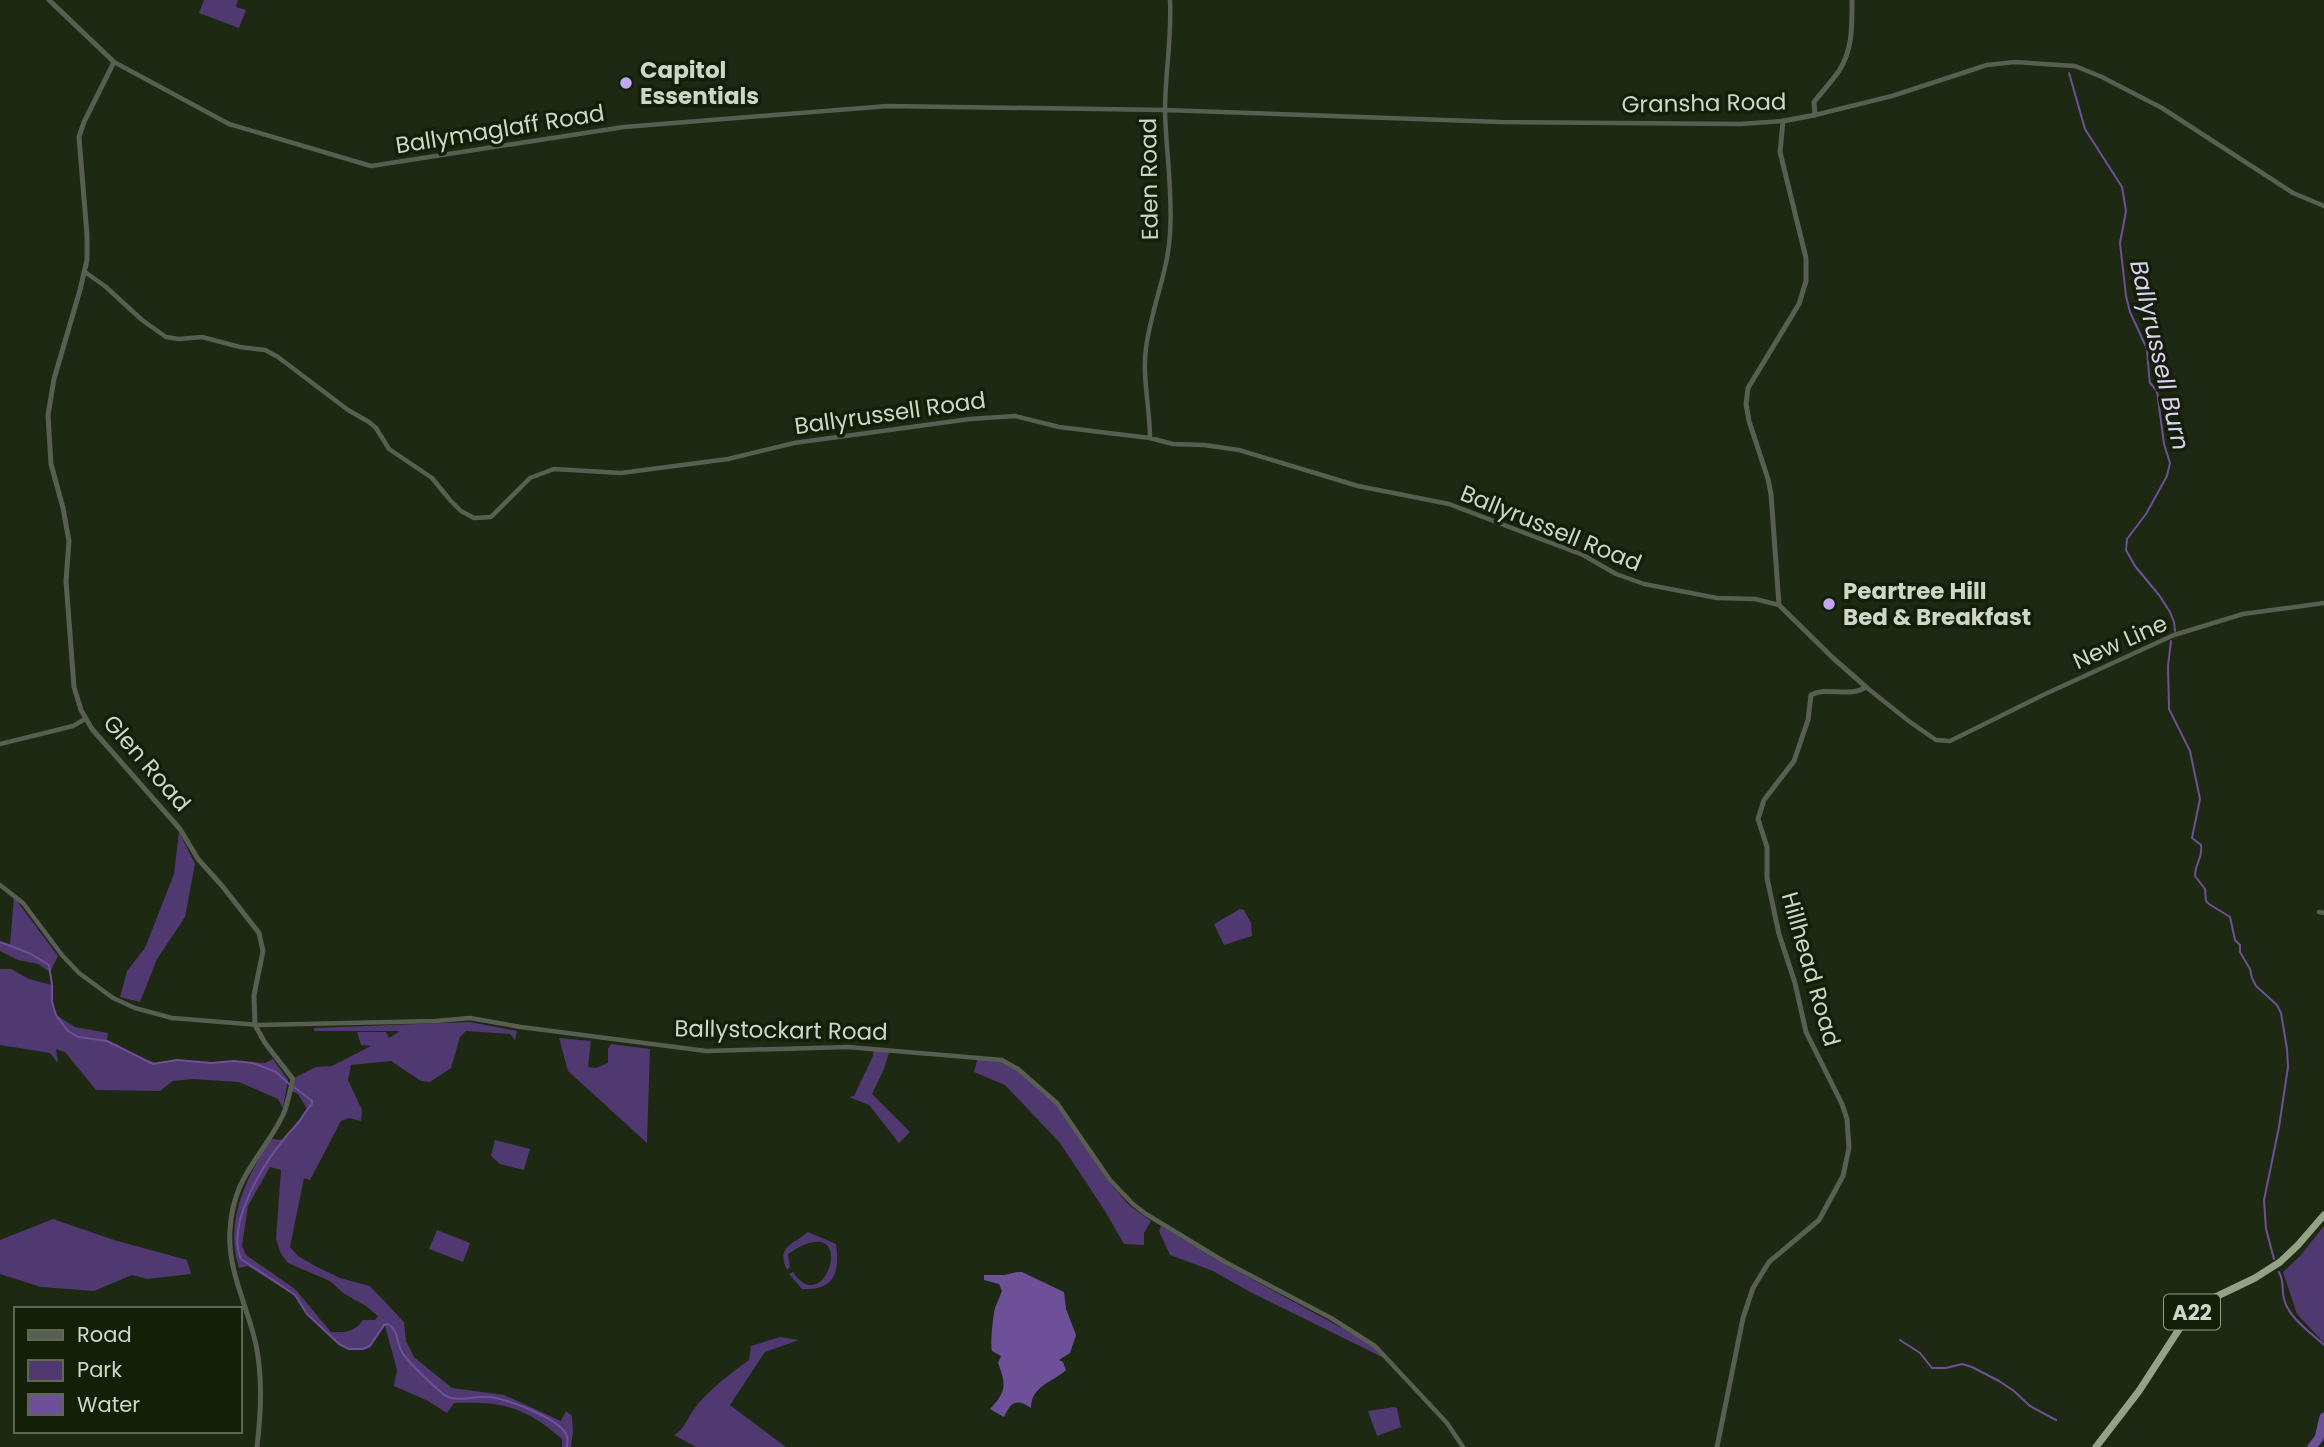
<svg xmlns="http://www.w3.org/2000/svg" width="2324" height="1447" viewBox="0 0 2324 1447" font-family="Poppins,sans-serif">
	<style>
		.green { fill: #503871; fill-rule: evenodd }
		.water { fill: #6e5099 }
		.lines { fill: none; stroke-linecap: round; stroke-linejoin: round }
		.stream { stroke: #6e5099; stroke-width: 2 }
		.river { stroke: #6e5099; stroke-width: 9 }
		.minor { stroke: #585e52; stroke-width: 4.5 }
		.tertiary { stroke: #585e52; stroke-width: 5 }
		.trunk { stroke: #94a288; stroke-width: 7 }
		.poi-dot { fill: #c3a7f2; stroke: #141f08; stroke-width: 2.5 }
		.labels { text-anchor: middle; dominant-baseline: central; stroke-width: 7; stroke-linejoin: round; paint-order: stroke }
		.shield { fill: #141f08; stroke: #969f8e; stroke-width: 2 }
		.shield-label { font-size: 21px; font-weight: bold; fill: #ced6c7 }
		.poi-label { font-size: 23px; font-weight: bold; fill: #ced6c7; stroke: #141f08; text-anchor: start }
		.street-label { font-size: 23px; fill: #ced6c7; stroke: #141f08 }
		.water-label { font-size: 24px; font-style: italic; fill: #decff9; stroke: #141f08 }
	</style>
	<rect width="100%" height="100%" fill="#1d2912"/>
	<path class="green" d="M204 0H238L236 7 246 10 239 28 199 13Z
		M179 832 195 864 185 917 157 959 140 1002 120 997 127 971 145 948 174 874Z
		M14 897 58 956 50 972 38 964 18 960 0 951V942L10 944Z
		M1240 909 1244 910 1251 923 1252 936 1224 945 1214 924Z
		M0 969H11L29 979 52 985V1002L56 1015 75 1027 108 1033 107 1041 118 1045 137 1057 160 1064 177 1060 211 1063 234 1061 265 1063 273 1059 288 1080 283 1108 278 1099 239 1082 192 1079 173 1081 160 1091 96 1090 65 1052 56 1049 58 1063 50 1053 0 1045Z
		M470 1022 517 1031 515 1040 510 1034 466 1031 460 1037 451 1068 430 1082 421 1081 391 1061 351 1065 348 1080 362 1110 361 1121 349 1118 341 1121 310 1180 304 1178 290 1247 298 1256 317 1267 340 1278 370 1286 404 1322 406 1341 414 1357 452 1388 504 1395 561 1421 566 1411 572 1416 573 1432 571 1447H562V1439C526 1407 502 1401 454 1403L447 1413 428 1401 394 1386 397 1370 385 1326 370 1346 363 1349H349L339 1344 307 1314 295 1295 248 1266 239 1268C224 1221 246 1178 271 1139L283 1140 307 1109 298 1094 292 1091 296 1077 316 1067 332 1066 371 1046 361 1045 357 1032H386L389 1038 400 1031H314V1028ZM270 1167 281 1170 276 1239 281 1254 288 1263 330 1281 343 1293 366 1306 378 1316 375 1320H363C355 1331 346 1333 331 1332L295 1289 246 1255 242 1246 248 1206Z
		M559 1038 591 1041 588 1067 596 1068 608 1063V1049L611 1044 650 1049 647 1143 568 1071Z
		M873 1048 890 1049 884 1069 872 1094 910 1132 899 1143 869 1105 849 1097 854 1096 873 1056Z
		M978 1057 992 1058 1015 1067 1057 1103 1108 1181 1130 1206 1151 1221 1144 1233V1245L1124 1244 1105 1211 1060 1143 1005 1085 974 1072Z
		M495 1140 530 1149 524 1170 500 1164 491 1156Z
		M53 1219 114 1240 187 1260 191 1274 147 1279 132 1275 94 1291 41 1287 0 1274V1240Z
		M1161 1226 1224 1264 1362 1339 1374 1347 1384 1358 1252 1293 1213 1271 1170 1255 1159 1231Z
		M2324 1226V1343L2297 1314 2283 1272 2300 1256Z
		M437 1230 470 1243 463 1262 429 1249Z
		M808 1232 836 1244C840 1271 835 1291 802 1289L789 1274 793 1272C826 1323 861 1205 788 1254L790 1267 787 1270C776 1247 792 1245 808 1232Z
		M780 1337 799 1340 765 1352 730 1405 786 1447H696L674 1435C684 1430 688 1417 694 1409 709 1389 730 1374 749 1360L751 1346Z
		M1394 1407 1397 1408 1401 1427 1377 1436 1368 1411Z"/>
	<path class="water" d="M1017 1272H1022L1064 1292 1066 1309 1076 1335 1070 1353 1059 1360 1063 1362 1066 1370C1053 1382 1031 1386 1031 1408 1016 1398 1011 1402 1004 1417L990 1409C1007 1391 1006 1384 998 1363L1001 1356 992 1351C990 1345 993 1315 995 1308 997 1302 1000 1297 1002 1291L999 1284 984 1280V1275H1004Z"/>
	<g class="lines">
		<path class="stream" d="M2069 73 2085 129 2122 187 2126 211 2120 243 2126 296 2130 312 2147 349 2149 375 2150 383 2157 391 2164 444 2170 463 2167 476 2146 514 2127 539 2126 550 2135 566 2159 595 2170 612 2174 622 2175 631
			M2171 641 2168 666 2169 709 2190 751 2200 799 2192 838 2201 845C2203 860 2195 862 2195 876L2205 889 2206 901 2209 904 2230 917 2235 940 2240 945V952L2250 969 2252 978 2256 986 2277 1005 2281 1013 2287 1049 2288 1067 2279 1127 2264 1200 2266 1229 2274 1259
			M0 942 29 953 49 965 52 985V1002L56 1015 68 1031 78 1037 107 1041 153 1064 177 1060 211 1063 234 1061 253 1063 276 1072 289 1084
			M294 1087 312 1101V1104C306 1110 303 1116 299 1122 294 1128 288 1133 284 1139 262 1166 226 1224 241 1259L295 1295 307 1314 339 1344 349 1349H363L370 1346 384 1325 388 1324C399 1331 396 1342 402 1352 405 1359 441 1394 448 1397 460 1402 478 1395 491 1397 509 1400 561 1419 567 1436 568 1440 567 1443 567 1447
			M2279 1272C2285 1284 2281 1288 2284 1299 2288 1317 2311 1333 2324 1345
			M1900 1340 1920 1353 1932 1368H1946L1962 1364 1972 1367 1999 1381 2014 1391 2030 1406 2056 1420"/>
		<path class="river" d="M2312 1447 2319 1438 2324 1417"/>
		<path class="minor" d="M114 62 229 124 371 166 624 127 888 106 1165 110 1500 122 1740 124 1783 121
			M1815 115 1892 96 1987 65 2015 62 2075 66 2102 77 2162 108 2293 193 2324 206
			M85 272 106 287 142 320 166 337 179 339 202 337 240 347 265 350 278 357 348 410 369 422 376 428 389 449 432 478 450 500 461 511 474 518 491 517 530 478 554 469 621 473 728 459 794 443 970 419 1015 416 1059 427 1150 438 1173 444 1204 445 1239 450 1358 486 1449 504 1583 555 1616 574 1644 584 1717 598 1755 599 1779 605
			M1150 438C1150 409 1142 376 1146 348 1151 309 1168 272 1170 234 1173 193 1166 152 1165 111 1165 74 1172 37 1170 0
			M1866 687 1910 722 1936 740 1950 741 2043 695 2174 635 2243 614 2324 603
			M0 744 73 726 85 719
			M0 885 23 903 62 955 79 973 113 998 135 1008 172 1018 260 1025 435 1021 470 1018 521 1027 706 1051 848 1047 1002 1060 1018 1069 1057 1103 1110 1180 1133 1204 1146 1214 1225 1262 1331 1318 1375 1346 1447 1423 1463 1447
			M2319 912 2324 913"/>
		<path class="tertiary" d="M49 0 114 62 84 122 79 137 87 235V260L80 290 54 379 48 415 51 464 63 508 69 541 66 581 74 687 81 710 92 729 180 829 198 859 223 887 259 933 263 951 254 995 255 1025 265 1043 293 1079C290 1090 288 1104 283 1115 261 1159 233 1176 230 1230 227 1270 248 1307 256 1345 263 1378 261 1414 257 1447
			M1717 1447 1743 1318 1753 1288 1769 1262 1819 1220 1843 1176 1849 1148 1847 1119 1842 1104 1806 1032 1795 983 1779 934 1767 878V847L1758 819 1764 800 1794 761 1808 720 1811 695C1827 686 1850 698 1866 687L1833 658 1779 605 1771 494 1768 479 1749 421 1746 404 1748 388 1799 304 1806 281V258L1780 152 1783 121 1815 115 1814 102C1822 92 1831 82 1839 71 1853 49 1852 25 1852 0"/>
		<path class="trunk" d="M2096 1447 2139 1391 2185 1320 2205 1302 2255 1278 2280 1262 2298 1245 2324 1215"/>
	</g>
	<g class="poi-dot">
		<circle cx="626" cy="83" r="7"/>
		<circle cx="1829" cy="604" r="7"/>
	</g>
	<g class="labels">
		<rect class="shield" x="2164" y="1294.5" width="56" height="35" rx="5"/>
		<g class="shield-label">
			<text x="2192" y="1312">A22</text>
		</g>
		<g class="poi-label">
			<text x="640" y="70">Capitol<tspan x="640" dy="26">Essentials</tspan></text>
			<text x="1843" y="591">Peartree Hill<tspan x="1843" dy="26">Bed &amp; Breakfast</tspan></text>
		</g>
		<g class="street-label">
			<text transform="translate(1704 103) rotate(-1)">Gransha Road</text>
			<text transform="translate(500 129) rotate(-9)">Ballymaglaff Road</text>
			<text transform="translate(1149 179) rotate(-91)">Eden Road</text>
			<text transform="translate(890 413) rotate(-8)">Ballyrussell Road</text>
			<text transform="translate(1551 528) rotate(22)">Ballyrussell Road</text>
			<text transform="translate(2120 642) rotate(-24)">New Line</text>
			<text transform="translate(147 763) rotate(49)">Glen Road</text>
			<text transform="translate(1811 969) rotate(74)">Hillhead Road</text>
			<text transform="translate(781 1030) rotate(1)">Ballystockart Road</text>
		</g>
		<g class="water-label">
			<text transform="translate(2160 355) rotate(77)">Ballyrussell Burn</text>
		</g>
	</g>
	<rect x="14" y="1307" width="228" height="126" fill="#141f08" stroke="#5e6854" stroke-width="2"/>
	<rect x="28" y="1330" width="35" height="10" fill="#585e52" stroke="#5e6854" stroke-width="2"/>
	<text x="77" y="1342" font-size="21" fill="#ced6c7">Road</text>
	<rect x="28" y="1360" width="35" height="21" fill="#503871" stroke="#5e6854" stroke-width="2"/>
	<text x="77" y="1377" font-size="21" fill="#ced6c7">Park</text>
	<rect x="28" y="1394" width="35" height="21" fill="#6e5099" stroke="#5e6854" stroke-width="2"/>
	<text x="77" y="1412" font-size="21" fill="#ced6c7">Water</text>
</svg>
